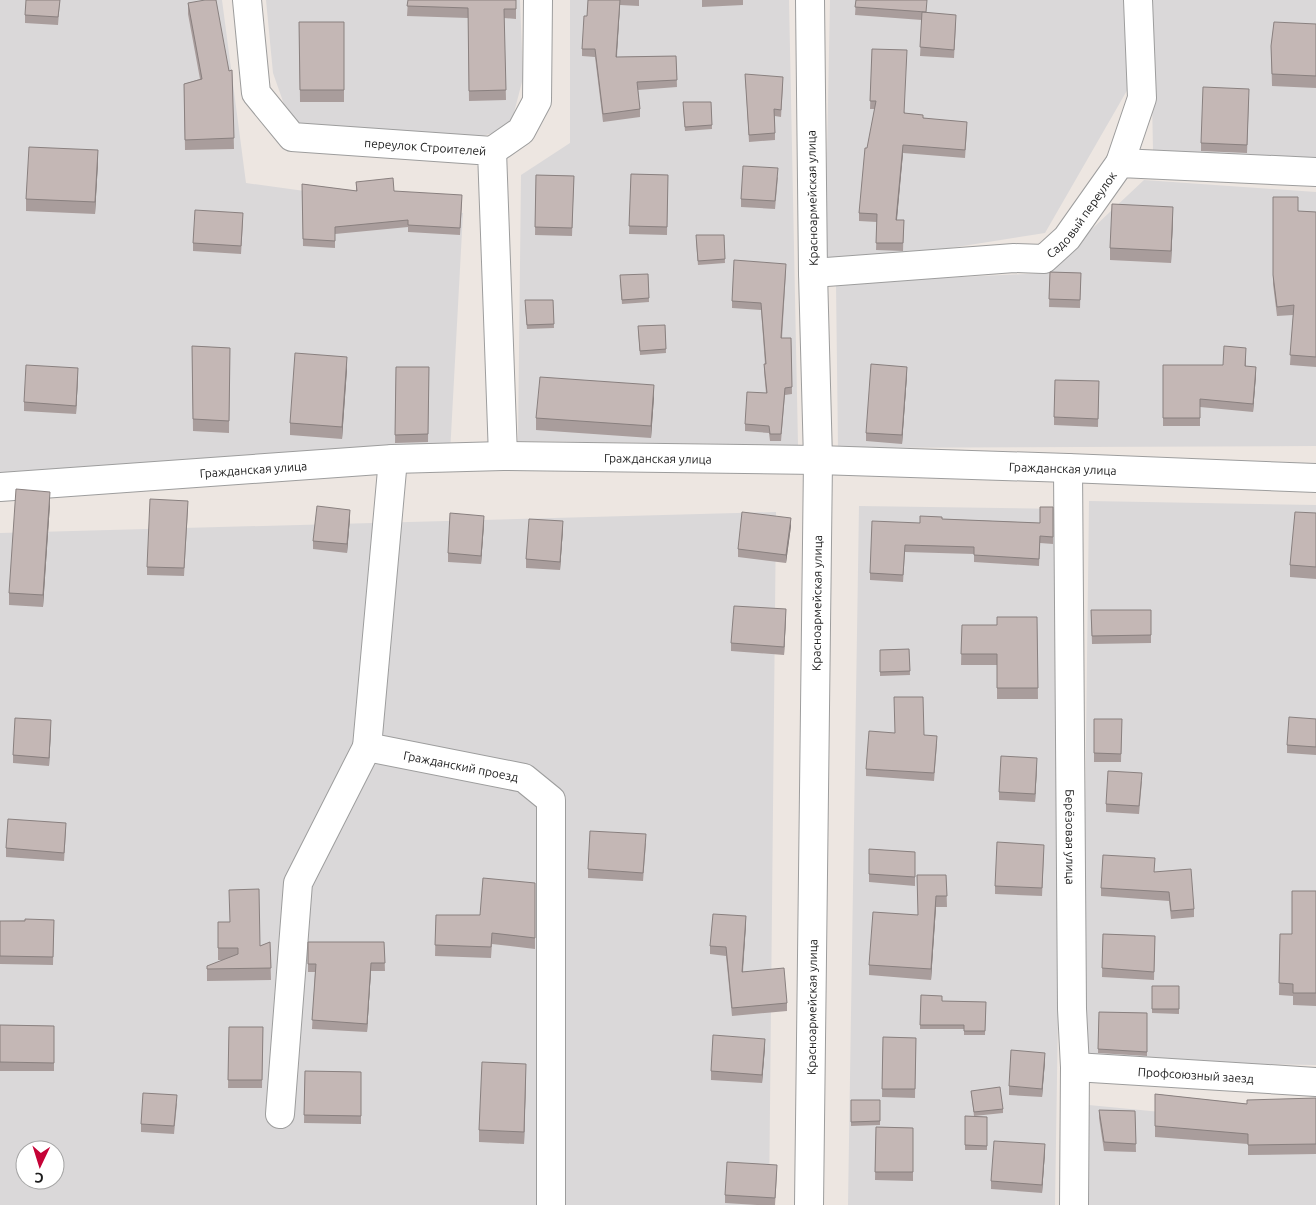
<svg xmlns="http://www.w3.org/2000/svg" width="1316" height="1205" viewBox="0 0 1316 1205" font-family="Ubuntu,sans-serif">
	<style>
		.residential { fill: #dad8d9; fill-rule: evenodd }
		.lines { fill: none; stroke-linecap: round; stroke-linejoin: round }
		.minor-casing { stroke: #9d9d9d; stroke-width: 30 }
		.minor { stroke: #fff; stroke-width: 28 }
		.wall { fill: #a99d9c }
		.shaded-wall { fill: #89807f }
		.building { fill: #c4b7b5; stroke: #89807f }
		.labels { text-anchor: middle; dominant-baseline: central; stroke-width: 4; stroke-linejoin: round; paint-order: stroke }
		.street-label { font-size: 12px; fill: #1c1c1c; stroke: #fff }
	</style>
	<rect width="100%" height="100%" fill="#ede6e1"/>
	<path class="residential" d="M0 0H222L246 183 463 213 449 472H0Z
		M266 0H520L523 78 510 128 466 141 292 127 273 73Z
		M570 0H789L798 445 518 441 521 175 570 143Z
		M830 0H1126L1129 87 1045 233 925 252 825 258Z
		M1150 0H1316V164L1177 157 1153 150Z
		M1144 180 1316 192V446L838 448 836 283 1045 273Z
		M1089 501 1316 505V1065L1082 1061Z
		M859 506 1066 509 1055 1205H848Z
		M776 512 769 1205H0V533ZM25 1150H55V1180H25Z
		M1068 1103 1316 1127V1205H1066Z"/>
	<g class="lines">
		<g class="minor-casing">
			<g id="minor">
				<path id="s1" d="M247 0 256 93 292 137 492 151 503 456"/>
				<path d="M492 151 521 131 537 101 538 0"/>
				<path d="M1120 163 1142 98 1138 0"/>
				<path id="s2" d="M813 273 1014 258 1044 259 1067 238 1120 163 1316 172"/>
				<path id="s3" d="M393 459 367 747 524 778 551 800V1205"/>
				<path id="s4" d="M1068 468 1072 1009 1075 1067 1074 1205"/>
				<path id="s5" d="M0 487 393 459 503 456 818 460 1068 468 1316 478"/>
				<path id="s6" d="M1075 1067 1316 1082"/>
				<path d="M280 1114 298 883 367 747"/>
				<path id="s7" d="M809 1205 818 460 813 273 810 0"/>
			</g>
		</g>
		<use href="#minor" class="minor"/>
	</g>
	<path class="wall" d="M60 0 58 25 25 23V15Z
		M408 0H516V19L504 18 506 100 469 101 468 18 407 16Z
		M588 0H639V6L620 5 617 57 676 56 677 87 638 90 640 109V117L603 122 595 57 582 56V49L587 16Z
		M702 0H743V5L702 7Z
		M856 0 926 13 956 23 954 58 920 56 922 20 855 15Z
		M188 3 229 71 232 70 234 149 185 150 184 84 200 79 188 14Z
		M299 22H344V102H300Z
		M1316 24V88L1272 86 1271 46Z
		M872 49 905 113 967 129 965 158 903 153 897 220H904L903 251 876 250 877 222 859 221V213L875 109H870Z
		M745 74 783 84 781 117 775 116V140L749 142Z
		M1249 97 1247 153 1201 151V143Z
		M711 102 712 129 685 131 683 106Z
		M98 162 95 214 26 211V199Z
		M631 174 668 175 667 235 629 234Z
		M536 175 574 176 572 236 535 235Z
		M778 177 775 209 741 207V199Z
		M356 182 394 191 462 202 460 235 408 232V227L335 234V248L303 246 302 184 356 191Z
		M1273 197 1298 211 1316 212V367L1290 365 1293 315 1277 316 1273 284Z
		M1173 219 1171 263 1110 260V248Z
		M243 221 241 254 193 251V243Z
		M724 235 725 263 698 265 696 240Z
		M786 271 782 338H791L792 394 785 395 781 441H770L769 433 745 431V424L766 393 764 371V364H765L761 310 732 308V301Z
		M1050 272 1081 273 1080 308 1049 307Z
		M648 274 649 302 622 304 620 279Z
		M553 300 554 328 527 329 525 305Z
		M665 325 666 353 640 355 638 330Z
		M192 346 230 348 229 433 193 431Z
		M1246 356V367L1256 375 1253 412 1200 407V426H1163V365H1223Z
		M396 367H429L428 442 395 443Z
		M347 369 342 439 290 435V423Z
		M907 375 902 444 866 441V433Z
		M78 377 76 414 24 411V402Z
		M1099 381 1098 427 1054 425V417Z
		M654 397 651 438 536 430V418Z
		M50 504 43 607 9 605V593Z
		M1053 507V544L1040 543 1039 566 974 562V554L905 552 903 582 870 580V573L920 523 942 519 1040 523Z
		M188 509 184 576 147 575V567Z
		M1316 513V579L1290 577V565Z
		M350 518 347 553 313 549V541Z
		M484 524 481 564 448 562V553Z
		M791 526 786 563 738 557V549Z
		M563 529 560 570 526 568V559Z
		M1091 610H1151V643L1092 644Z
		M786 617 784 655 731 651V643Z
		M1037 617 1038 699H997V665H961L962 625H997Z
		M909 649 910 675 880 676V650Z
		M1094 719H1122L1121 762H1094Z
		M1316 719V755L1287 753V745Z
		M51 729 49 766 13 763V755Z
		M924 735 937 744 934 781 866 776V769Z
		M1037 766 1035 802 999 800V792Z
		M1142 781 1139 814 1106 812V804Z
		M66 831 64 861 6 857V848Z
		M646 843 643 881 588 878V869Z
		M869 849 915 852V886L869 882Z
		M1044 853 1042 896 995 894V886Z
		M1155 872 1194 909V917L1171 919 1169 901 1101 896V888Z
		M946 875 947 907H936L931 980 869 975V965L918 915Z
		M535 883V949L492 944 491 958 435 956 436 915H480Z
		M1316 891V1006L1293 1005V996L1279 995 1280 934H1292Z
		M54 920 53 965 0 964V921Z
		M218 922 260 946 270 942 271 980 207 981V966L223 960H218Z
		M746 924 743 972 787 1003V1011L732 1016 726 956 710 954V946Z
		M1103 934 1155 936 1154 980 1102 977Z
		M308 942H384L385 971H371L367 1032 312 1029 315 972H308Z
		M1152 986H1179V1014L1152 1013Z
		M921 995 942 1001 986 1002 985 1035H964V1029H920Z
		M1099 1012 1147 1013V1056L1098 1053Z
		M0 1025 54 1026V1071H0Z
		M229 1027H263L262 1088H228Z
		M883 1037 916 1038 915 1098 882 1097Z
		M765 1047 762 1083 711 1080V1071Z
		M1045 1061 1042 1097 1009 1095V1086Z
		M305 1071 361 1072V1124L304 1123Z
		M526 1076 524 1144 479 1142V1130Z
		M971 1091 1003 1109V1113L974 1116Z
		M1155 1094 1247 1104 1316 1098V1154L1248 1155V1144L1155 1137Z
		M851 1100H880V1125L851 1126Z
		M177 1103 174 1134 141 1132V1124Z
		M1099 1110 1135 1111 1136 1152 1104 1151 1099 1118Z
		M965 1116 987 1117V1150H965Z
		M876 1127 913 1128V1181L875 1180Z
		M1045 1152 1042 1193 991 1189V1181Z
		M777 1174 775 1205H757L725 1203V1195Z"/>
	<path class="shaded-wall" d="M620 0V5L616 65V57Z
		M903 145V153L896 228V220Z
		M98 150V162L95 214V202Z
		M1173 207V219L1171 263V251Z
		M347 357V369L342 439V427Z
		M907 367V375L902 444V435Z
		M1256 367V375L1253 412V404Z
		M78 368V377L76 414V406Z
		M654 385V397L651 438V426Z
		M50 492V504L43 607V595Z
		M350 510V518L347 553V544Z
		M484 516V524L481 564V556Z
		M791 518V526L786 563V555Z
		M563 521V529L560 570V562Z
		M786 609V617L784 655V647Z
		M51 720V729L49 766V758Z
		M1037 758V766L1035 802V794Z
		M936 896V907L931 980V969Z
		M746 916V924L742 980V972Z
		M371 963V971L367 1032V1024Z
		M765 1039V1047L762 1083V1075Z
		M1045 1053V1061L1042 1097V1089Z
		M526 1064V1076L524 1144V1132Z
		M1045 1144V1152L1042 1193V1185Z"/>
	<path class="building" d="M26 0H60L58 17 25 15Z
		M205 0H216L229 71 232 70 234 138 185 140 184 84 202 79 188 3Z
		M408 0H516V9H504L506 90 469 91 468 8 407 6Z
		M588 0H620L616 57 676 56 677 80 637 82 640 109 603 114 595 49H582L584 16H587Z
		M856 0H927L926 12 855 7Z
		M922 12 956 15 954 50 920 47Z
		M299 22H344V90H300Z
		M1274 22 1316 24V76L1272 74 1271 46Z
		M872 49 907 50 904 113 923 115V118L967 122 965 150 903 145 896 220H904L903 243H876L877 214 859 213 865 148H867L876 101H870Z
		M745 74 783 77 781 110 774 109 775 133 749 135Z
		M1203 87 1249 89 1247 145 1201 143Z
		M683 102H711L712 125 685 127Z
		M29 147 98 150 95 202 26 199Z
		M743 166 778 168 775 201 741 199Z
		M631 174 668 175 667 227 629 226Z
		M536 175 574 176 572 228 535 227Z
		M393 178 394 191 462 195 460 228 408 225V220L335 227V241L303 239 302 184 357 191 356 182Z
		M1273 197H1298V211L1316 212V357L1290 355 1294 305 1277 307 1273 275Z
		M1112 204 1173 207 1171 251 1110 248Z
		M195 210 243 213 241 246 193 243Z
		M696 235H724L725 259 698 261Z
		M734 260 786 264 781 338H791L792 387 785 388 781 434H770L769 426 745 424 747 392 767 393 764 364H766L761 303 732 301Z
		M1050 272 1081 273 1080 300 1049 299Z
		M648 274 649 298 622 300 620 275Z
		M525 300H553L554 324 527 325Z
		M665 325 666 349 640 351 638 326Z
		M192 346 230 348 229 421 193 419Z
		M1224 346 1246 348 1245 366 1256 367 1253 404 1200 399V418H1163V365H1223Z
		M295 353 347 357 342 427 290 423Z
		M871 364 907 367 902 435 866 433Z
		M26 365 78 368 76 406 24 402Z
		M396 367H429L428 434 395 435Z
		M540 377 654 385 651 426 536 418Z
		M1055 380 1099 381 1098 419 1054 417Z
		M16 489 50 492 43 595 9 593Z
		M150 499 188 501 184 568 147 567Z
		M317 506 350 510 347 544 313 541Z
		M1040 507H1053V537L1040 536 1039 559 974 555V547L905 545 903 575 870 573 872 521 920 523V516L942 517V519L1040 523Z
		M742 512 791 518 786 555 738 549Z
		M1295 512 1316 513V567L1290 565Z
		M450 513 484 516 481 556 448 553Z
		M529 519 563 521 560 562 526 559Z
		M734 606 786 609 784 647 731 643Z
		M1091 610H1151V635L1092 636Z
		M997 617H1037L1038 688H997V654H961L962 625H997Z
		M909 649 910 671 880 672V650Z
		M894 697H923L924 735 937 736 934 773 866 769 869 731 895 733Z
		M1289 717 1316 719V747L1287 745Z
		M15 718 51 720 49 758 13 755Z
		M1094 719H1122L1121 754 1094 753Z
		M1001 756 1037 758 1035 794 999 792Z
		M1108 771 1142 773 1139 806 1106 804Z
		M8 819 66 823 64 853 6 848Z
		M590 831 646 834 643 873 588 869Z
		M997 842 1044 845 1042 888 995 886Z
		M869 849 915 852V877L869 874Z
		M1103 855 1155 858 1154 872 1191 869 1194 909 1171 911 1169 892 1101 888Z
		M917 875H946L947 896H936L931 969 869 965 873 912 918 915Z
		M483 878 535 883V938L492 933 491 947 435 945 436 915H480Z
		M259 889 260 946 270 942 271 968 207 969V966L238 954V948H218V922H230L229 890Z
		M1292 891H1316V993H1293V984L1279 983 1280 934H1292Z
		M713 914 746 916 742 972 784 968 787 1003 732 1008 726 947 710 946Z
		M25 919 54 920 53 957 0 956V921H25Z
		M1103 934 1155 936 1154 972 1102 968Z
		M308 942H384L385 963H371L367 1024 312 1020 316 964H308Z
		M1152 986H1179V1009H1152Z
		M921 995 942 996V1001L986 1002 985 1031H964V1025H920Z
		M1099 1012 1147 1013V1052L1098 1049Z
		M0 1025 54 1026V1063L0 1062Z
		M229 1027H263L262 1080H228Z
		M713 1035 765 1039 762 1075 711 1071Z
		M883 1037 916 1038 915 1089H882Z
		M1011 1050 1045 1053 1042 1089 1009 1086Z
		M482 1062 526 1064 524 1132 479 1130Z
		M305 1071 361 1072V1116L304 1115Z
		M1000 1087 1003 1109 974 1112 971 1091Z
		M143 1093 177 1095 174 1126 141 1124Z
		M1155 1094 1247 1104V1100L1316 1098V1144L1248 1145V1134L1155 1126Z
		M851 1100H880V1121L851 1122Z
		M1099 1110 1135 1111 1136 1144 1104 1142Z
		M965 1116 987 1117V1146L965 1145Z
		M876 1127 913 1128V1172H875Z
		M994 1141 1045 1144 1042 1185 991 1181Z
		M727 1162 777 1165 775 1198 725 1195Z"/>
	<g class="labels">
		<g class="street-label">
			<text stroke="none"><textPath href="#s1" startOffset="284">переулок Строителей</textPath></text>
			<text transform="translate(812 198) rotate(-91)">Красноармейская улица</text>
			<text stroke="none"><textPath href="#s2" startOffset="290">Садовый переулок</textPath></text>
			<text stroke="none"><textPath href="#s5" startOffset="659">Гражданская улица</textPath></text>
			<text stroke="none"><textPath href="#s5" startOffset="1064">Гражданская улица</textPath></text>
			<text stroke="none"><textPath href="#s5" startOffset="254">Гражданская улица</textPath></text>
			<text stroke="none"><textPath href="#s7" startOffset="602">Красноармейская улица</textPath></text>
			<text stroke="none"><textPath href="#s3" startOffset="385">Гражданский проезд</textPath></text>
			<text stroke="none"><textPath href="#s4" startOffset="369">Берёзовая улица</textPath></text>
			<text stroke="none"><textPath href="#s7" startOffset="198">Красноармейская улица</textPath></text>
			<text stroke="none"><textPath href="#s6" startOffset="121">Профсоюзный заезд</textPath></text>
		</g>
	</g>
	<g transform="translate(40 1165) rotate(184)"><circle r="24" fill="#ffffff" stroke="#a4a4a4"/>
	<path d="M0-4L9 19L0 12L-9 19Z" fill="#c50236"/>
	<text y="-8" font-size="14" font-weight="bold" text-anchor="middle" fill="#1c1c1c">С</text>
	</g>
</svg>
